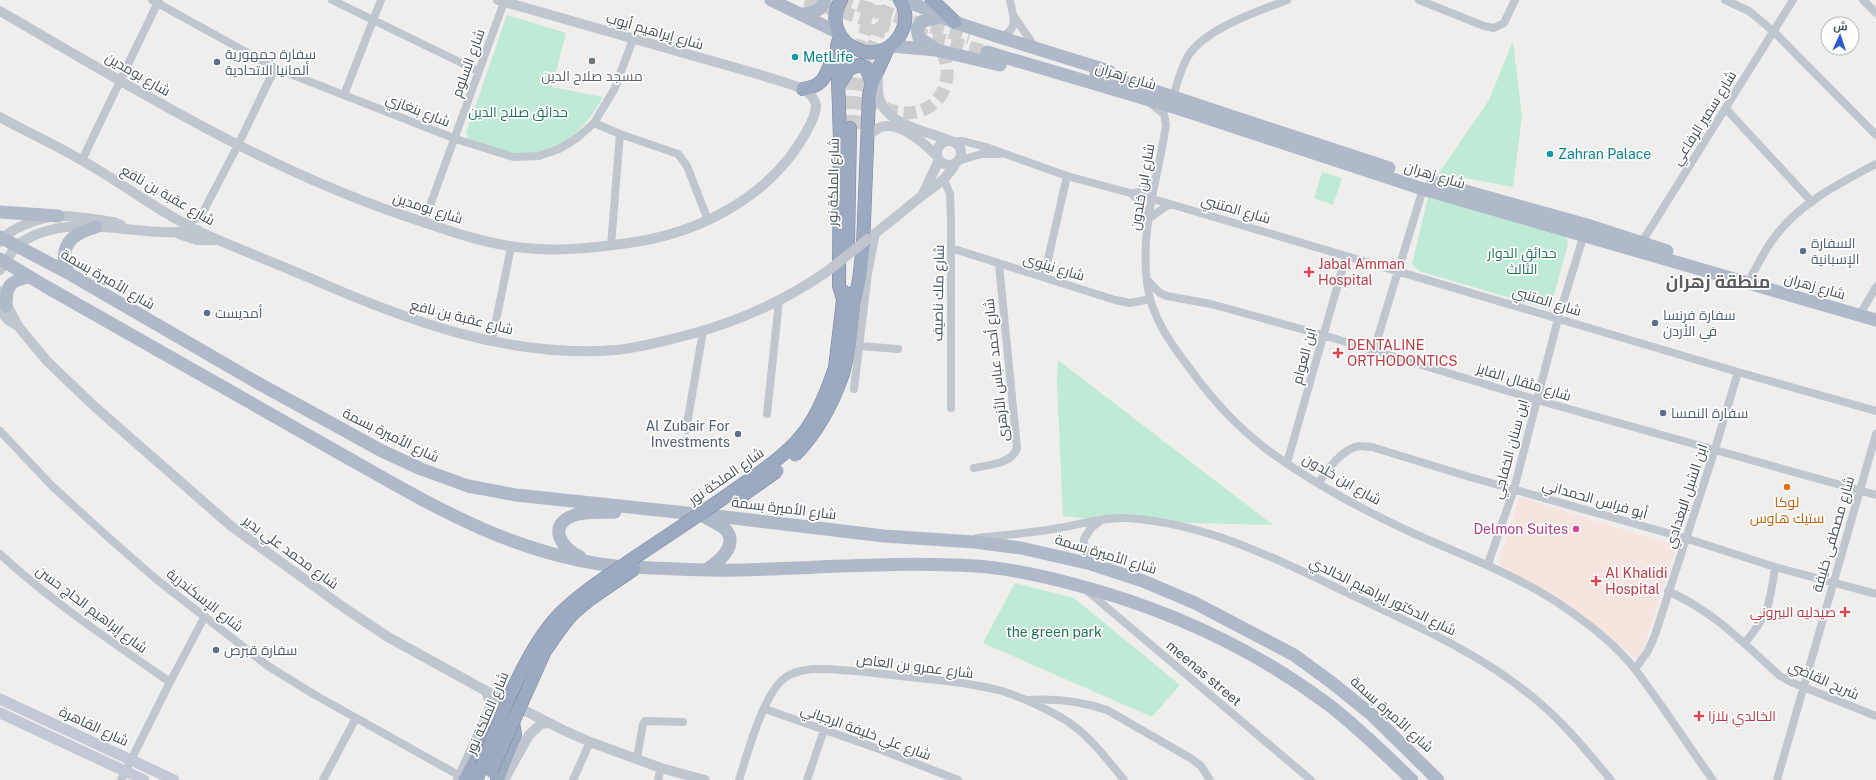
<svg xmlns="http://www.w3.org/2000/svg" width="1876" height="780" viewBox="0 0 1876 780" font-family="'Public Sans',Cairo,sans-serif">
	<style>
		.medical { fill: #f8e4df }
		.green { fill: #bfead5 }
		.lines { fill: none; stroke-linecap: round; stroke-linejoin: round }
		.primary-tunnel { stroke: #cececf; stroke-width: 13; stroke-dasharray: 13 6; stroke-linecap: butt }
		.trunk-tunnel { stroke: #cececf; stroke-width: 13; stroke-dasharray: 13 6; stroke-linecap: butt }
		.trunk-casing { stroke: #7585a3; stroke-width: 14 }
		.minor { stroke: #bfc6ce; stroke-width: 8 }
		.tertiary { stroke: #bfc6ce; stroke-width: 10 }
		.secondary { stroke: #c2c8d5; stroke-width: 11 }
		.primary { stroke: #afb9ca; stroke-width: 13 }
		.trunk { stroke: #9caac1; stroke-width: 13 }
		.trunk-bridge-casing { stroke: #7585a3; stroke-width: 14; stroke-linecap: butt }
		.tertiary-bridge { stroke: #bfc6ce; stroke-width: 10 }
		.trunk-bridge { stroke: #9caac1; stroke-width: 13 }
		.culture-dot { fill: #0f9aa8; stroke: #fff; stroke-width: 1.5 }
		.worship-dot { fill: #6b7280; stroke: #fff; stroke-width: 1.5 }
		.service-dot { fill: #5c6f8a; stroke: #fff; stroke-width: 1.5 }
		.health-dot { fill: #e0444e; stroke: #fff; stroke-width: 1.5 }
		.food-dot { fill: #e8710a; stroke: #fff; stroke-width: 1.5 }
		.hotel-dot { fill: #d1479c; stroke: #fff; stroke-width: 1.5 }
		.labels { text-anchor: middle; dominant-baseline: central; stroke-width: 3.5; stroke-linejoin: round; paint-order: stroke }
		.street-label { font-size: 14px; fill: #474e59; stroke: #fff }
		.service-label { font-size: 14px; fill: #4e5e75; stroke: #fff; text-anchor: start }
		.culture-label { font-size: 14px; fill: #0d838f; stroke: #fff; text-anchor: start }
		.worship-label { font-size: 14px; fill: #5b616d; stroke: #fff }
		.park-label { font-size: 14px; fill: #1f7354; stroke: #fff }
		.health-label { font-size: 14px; fill: #be3a42; stroke: #fff; text-anchor: start }
		.food-label { font-size: 14px; fill: #c56008; stroke: #fff }
		.hotel-label { font-size: 14px; fill: #b23c85; stroke: #fff; text-anchor: end }
		.district-label { font-size: 18px; font-weight: bold; fill: #5b5d61; stroke: #fff }
	</style>
	<rect width="100%" height="100%" fill="#f0eeed"/>
	<path class="medical" d="M1519 497 1677 546 1640 658 1636 659 1596 626 1498 564Z"/>
	<path class="green" d="M507 15 566 33 552 87 603 97C582 134 556 159 510 154 497 153 482 144 469 139L466 133Z
		M1513 41 1522 116 1513 187 1439 173 1489 100Z
		M1322 172 1342 178 1333 205 1314 198Z
		M1428 197 1566 232 1568 244 1550 310 1419 271 1412 264Z
		M1058 360 1273 525 1112 521 1063 516 1057 383Z
		M1015 583 1074 598 1180 685 1152 717 983 643Z"/>
	<g class="lines">
		<path class="primary-tunnel" d="M805 0 867 20 987 52
			M840 0 969 38"/>
		<path class="trunk-tunnel" d="M864 78C872 126 946 125 947 73 947 62 944 53 937 44
			M850 128C851 77 857 47 878 0
			M860 129 864 78 867 63 891 0"/>
		<g class="trunk-casing">
			<path id="trunk" d="M841 0C816 41 882 78 903 29 907 20 906 8 900 0
				M932 0 955 22
				M840 35 837 46 840 139 839 286 843 299
				M839 85 849 69 859 65 866 68 872 83
				M803 89C828 85 825 72 835 54
				M848 243 850 128
				M855 299 859 280 863 246 869 96 872 83 888 48
				M835 368 844 292
				M843 374 849 348 855 291
				M465 780 490 733
				M476 780 481 768
				M497 780 515 735 513 723"/>
		</g>
		<path class="minor" d="M152 0 275 68 456 139 513 157 539 156 559 149 577 138 594 123 615 88 633 39
			M332 0 478 71
			M1419 0 1484 26 1494 28 1504 23 1515 0
			M1725 0 1749 11 1773 31 1876 135
			M1863 0 1876 13
			M1013 15 1035 47
			M1001 37C1020 27 1013 18 1010 0
			M344 95 381 0
			M1173 97C1177 83 1181 68 1188 56 1206 28 1257 12 1287 0
			M1150 103 1164 114 1166 125C1158 178 1140 229 1147 283 1151 317 1171 344 1191 370 1211 398 1238 427 1265 448 1313 484 1379 519 1433 542 1478 561 1523 579 1564 607 1589 624 1615 644 1634 668 1662 704 1686 743 1713 780
			M1726 109 1812 202
			M594 123 620 134 678 154 687 166 708 220
			M952 141H963L986 147 1067 176 1160 201 1738 372 1876 411
			M82 160 159 0
			M958 161 981 154H1000
			M944 180 950 194 951 221V408
			M1155 180 1147 189 1132 194 1142 205 1147 220 1169 204
			M424 222 504 2
			M187 225 202 214 238 145 275 68
			M611 245 620 134
			M1640 245 1793 0
			M951 248 1115 300 1130 303 1150 299
			M1752 275C1759 263 1765 249 1774 238 1798 204 1840 183 1876 164
			M1044 277 1067 176
			M1147 280 1160 293 1167 296 1211 304 1323 335 1537 400 1876 495
			M1863 309 1876 287
			M492 340 511 247
			M860 346 898 349
			M1374 350 1423 189
			M854 389 868 273 876 233
			M767 414 779 301
			M686 430 703 331
			M0 431 52 486 109 538 156 579 268 666 315 695 460 776
			M1287 463 1346 256
			M974 468C988 465 1012 464 1017 448L999 264
			M1319 482C1328 469 1342 449 1359 446 1363 446 1368 447 1372 447L1463 475 1685 538 1775 567 1876 594
			M977 538C1004 535 1032 533 1059 528 1081 524 1104 517 1126 518 1210 523 1283 562 1358 598 1417 626 1478 653 1529 694 1561 719 1585 749 1611 780
			M0 554C52 602 112 642 170 682
			M1091 564 1085 552 1084 539 1091 528 1100 521
			M1488 564 1514 489 1558 319 1585 231
			M1085 589 1311 780
			M1668 591C1716 613 1742 642 1780 676L1791 682 1876 716
			M1745 643C1769 614 1770 603 1775 567
			M1635 669 1648 651 1655 635 1715 449 1738 372
			M1029 700C1056 698 1081 701 1107 710L1192 759 1201 766 1210 780
			M765 709 879 749 958 780
			M637 758 643 724 645 721 683 722
			M121 780 170 682 205 616
			M323 780 356 718
			M573 780 590 742
			M658 780 661 768
			M739 780C747 755 764 691 786 677 793 672 804 670 812 669 841 668 871 673 900 676 934 680 969 682 1002 691 1023 698 1043 707 1062 718 1088 733 1106 758 1124 780
			M807 780 824 730
			M1777 780 1876 434"/>
		<path class="tertiary" d="M0 11C131 87 260 167 405 216 439 227 475 241 510 246 551 253 594 248 635 242 693 233 752 205 789 158 797 148 817 118 816 105 815 99 809 92 804 90 791 83 775 80 761 75L498 0
			M878 74C878 82 877 90 879 98 887 125 926 131 948 140
			M0 117C27 132 56 145 83 161 122 183 158 211 198 231 235 248 273 262 310 278 405 320 510 359 616 350 643 347 669 340 695 333 742 320 785 300 825 273
			M866 138C871 134 875 129 881 127 900 121 925 144 937 156
			M937 153a12 12 0 1 1 24 0a12 12 0 1 1-24 0Z
			M923 194 939 160
			M179 234 197 240H215
			M868 239C885 226 902 212 919 198 935 185 944 183 956 163
			M0 242C8 228 43 217 58 216 76 215 96 220 114 222L121 225
			M0 270 16 246C70 206 138 241 198 230
			M0 291 18 326 47 361 95 407 231 526 343 607 388 637 486 691 563 730 590 742 661 768 705 780
			M0 310 8 320 18 326
			M458 780 489 711 490 703 486 691
			M504 780 529 735 541 724 549 723"/>
		<path class="secondary" d="M0 699 174 780
			M0 713 144 780"/>
		<path class="primary" d="M771 0 839 33
			M902 3C921 3 939 17 957 23 1007 40 1058 55 1109 71
			M802 14C812 13 822 11 825 0
			M892 46 936 50 1000 65
			M934 48 919 38 917 29 923 21 941 17
			M987 52 1180 109 1423 189 1876 320
			M1096 74 1146 88 1389 168
			M1433 182 1587 225 1667 251
			M0 212 58 216
			M0 237 68 273 256 382 382 451 421 469 468 486 516 495 734 518 884 536 974 542 1021 548 1091 564 1143 581 1195 603 1294 655 1331 682 1372 715 1438 780
			M0 259C15 268 30 277 45 286 141 340 236 395 332 449 423 500 508 554 615 566 656 568 698 571 740 570 818 568 898 561 976 566 1009 568 1042 576 1073 584 1165 608 1253 648 1329 705 1359 728 1385 754 1412 780
			M68 273C58 247 70 234 96 227
			M6 306C6 286 9 281 29 277
			M705 517C712 521 719 524 725 529 740 544 719 562 707 569
			M580 557C562 549 547 526 572 516 584 511 602 513 615 512"/>
		<use href="#trunk" class="trunk"/>
		<g class="trunk-bridge-casing">
			<path id="trunk-bridge" d="M795 455C818 432 832 405 843 374
				M736 500 777 471
				M481 768C499 721 522 657 555 619 573 599 596 584 618 569 661 539 705 512 746 482 764 470 781 458 796 442 815 422 826 394 835 368
				M491 771 545 651C553 640 560 628 569 618 588 598 612 585 634 569"/>
		</g>
		<path class="tertiary-bridge" d="M825 273 868 239"/>
		<use href="#trunk-bridge" class="trunk-bridge"/>
	</g>
	<g class="culture-dot">
		<circle cx="795" cy="57" r="4"/>
		<circle cx="1550" cy="154" r="4"/>
	</g>
	<circle class="worship-dot" cx="592" cy="61" r="4"/>
	<g class="service-dot">
		<circle cx="217" cy="62" r="4"/>
		<circle cx="1803" cy="251" r="4"/>
		<circle cx="207" cy="313" r="4"/>
		<circle cx="1655" cy="323" r="4"/>
		<circle cx="1663" cy="413" r="4"/>
		<circle cx="738" cy="434" r="4"/>
		<circle cx="216" cy="650" r="4"/>
	</g>
	<g class="health-dot">
		<path d="M1307 266h4v4h4v4h-4v4h-4v-4h-4v-4h4z"/>
		<path d="M1336 347h4v4h4v4h-4v4h-4v-4h-4v-4h4z"/>
		<path d="M1594 575h4v4h4v4h-4v4h-4v-4h-4v-4h4z"/>
		<path d="M1843 606h4v4h4v4h-4v4h-4v-4h-4v-4h4z"/>
		<path d="M1697 710h4v4h4v4h-4v4h-4v-4h-4v-4h4z"/>
	</g>
	<circle class="food-dot" cx="1787" cy="487" r="4"/>
	<circle class="hotel-dot" cx="1576" cy="529" r="4"/>
	<g class="labels">
		<g class="street-label">
			<text transform="translate(655 31) rotate(16)">شارع إبراهيم أيوب</text>
			<text transform="translate(468 63) rotate(-70)">شارع السلوم</text>
			<text transform="translate(138 74) rotate(30)">شارع بومدين</text>
			<text transform="translate(1126 76) rotate(17)">شارع زهران</text>
			<text transform="translate(418 110) rotate(21)">شارع بنغازي</text>
			<text transform="translate(1704 118) rotate(-58)">شارع سمير الرفاعي</text>
			<text transform="translate(1435 175) rotate(17)">شارع زهران</text>
			<text transform="translate(833 182) rotate(-89)">شارع الملكة نور</text>
			<text transform="translate(1142 187) rotate(-80)">شارع ابن خلدون</text>
			<text transform="translate(168 195) rotate(30)">شارع عقبة بن نافع</text>
			<text transform="translate(428 208) rotate(18)">شارع بومدين</text>
			<text transform="translate(1236 209) rotate(16)">شارع المتنبي</text>
			<text transform="translate(1054 267) rotate(17)">شارع نينوى</text>
			<text transform="translate(108 279) rotate(30)">شارع الأميرة بسمة</text>
			<text transform="translate(1815 286) rotate(16)">شارع زهران</text>
			<text transform="translate(938 293) rotate(-89)">شارع ملك ناصيف</text>
			<text transform="translate(1547 301) rotate(17)">شارع المتنبي</text>
			<text transform="translate(462 317) rotate(14)">شارع عقبة بن نافع</text>
			<text transform="translate(1304 356) rotate(-75)">ابن العوام</text>
			<text transform="translate(996 370) rotate(-96)">شارع أحمد عباس الأزهرى</text>
			<text transform="translate(1524 382) rotate(17)">شارع مثقال الفايز</text>
			<text transform="translate(391 435) rotate(26)">شارع الأميرة بسمة</text>
			<text transform="translate(1510 449) rotate(-75)">ابن سنان الخفاجي</text>
			<text transform="translate(726 476) rotate(-35)">شارع الملكة نور</text>
			<text transform="translate(1342 479) rotate(30)">شارع ابن خلدون</text>
			<text transform="translate(1686 496) rotate(-72)">ابن الشبل البغدادي</text>
			<text transform="translate(1595 499) rotate(16)">أبو فراس الحمداني</text>
			<text transform="translate(784 508) rotate(7)">شارع الأميرة بسمة</text>
			<text transform="translate(1833 534) rotate(-74)">شارع مصطفى خليفة</text>
			<text transform="translate(291 552) rotate(36)">شارع محمد علي بدير</text>
			<text transform="translate(1106 554) rotate(17)">شارع الأميرة بسمة</text>
			<text transform="translate(1383 596) rotate(26)">شارع الدكتور إبراهيم الخالدي</text>
			<text transform="translate(205 600) rotate(38)">شارع الإسكندرية</text>
			<text transform="translate(92 609) rotate(37)">شارع إبراهيم الحاج حسن</text>
			<text transform="translate(915 666) rotate(7)">شارع عمرو بن العاص</text>
			<text transform="translate(1204 673) rotate(40)">meenas street</text>
			<text transform="translate(1824 680) rotate(24)">شريح القاضي</text>
			<text transform="translate(487 713) rotate(-67)">شارع الملكة نور</text>
			<text transform="translate(1392 714) rotate(42)">شارع الأميرة بسمة</text>
			<text transform="translate(94 726) rotate(25)">شارع القاهرة</text>
			<text transform="translate(866 732) rotate(20)">شارع علي خليفة الرجباني</text>
		</g>
		<g class="service-label">
			<text x="225" y="54">سفارة جمهورية<tspan x="225" dy="16">ألمانيا الاتحادية</tspan></text>
			<text x="1811" y="243">السفارة<tspan x="1811" dy="16">الإسبانية</tspan></text>
			<text x="215" y="313">أمديست</text>
			<text x="1663" y="315">سفارة فرنسا<tspan x="1663" dy="16">في الأردن</tspan></text>
			<text x="1671" y="413">سفارة النمسا</text>
			<text x="730" y="426" text-anchor="end">Al Zubair For<tspan x="730" dy="16">Investments</tspan></text>
			<text x="224" y="650">سفارة قبرص</text>
		</g>
		<g class="culture-label">
			<text x="803" y="57">MetLife</text>
			<text x="1558" y="154">Zahran Palace</text>
		</g>
		<g class="worship-label">
			<text x="592" y="76">مسجد صلاح الدين</text>
		</g>
		<g class="park-label">
			<text x="518" y="112">حدائق صلاح الدين</text>
			<text x="1522" y="253">حدائق الدوار<tspan x="1522" dy="16">الثالث</tspan></text>
			<text x="1054" y="632">the green park</text>
		</g>
		<g class="health-label">
			<text x="1318" y="264">Jabal Amman<tspan x="1318" dy="16">Hospital</tspan></text>
			<text x="1347" y="345">DENTALINE<tspan x="1347" dy="16">ORTHODONTICS</tspan></text>
			<text x="1605" y="573">Al Khalidi<tspan x="1605" dy="16">Hospital</tspan></text>
			<text x="1836" y="612" text-anchor="end">صيدليه البيروني</text>
			<text x="1708" y="716">الخالدي بلازا</text>
		</g>
		<g class="food-label">
			<text x="1787" y="502">لوكا<tspan x="1787" dy="16">ستيك هاوس</tspan></text>
		</g>
		<g class="hotel-label">
			<text x="1568" y="529">Delmon Suites</text>
		</g>
		<g class="district-label">
			<text x="1718" y="281">منطقة زهران</text>
		</g>
	</g>
	<g transform="translate(1840 36) rotate(3)"><circle r="19" fill="#ffffff" stroke="#b5b8bd"/>
	<path d="M0-3L7 15L0 10L-7 15Z" fill="#2a5cce"/>
	<text y="-6" font-size="11" font-weight="bold" text-anchor="middle" fill="#474e59">ش</text>
	</g>
</svg>
